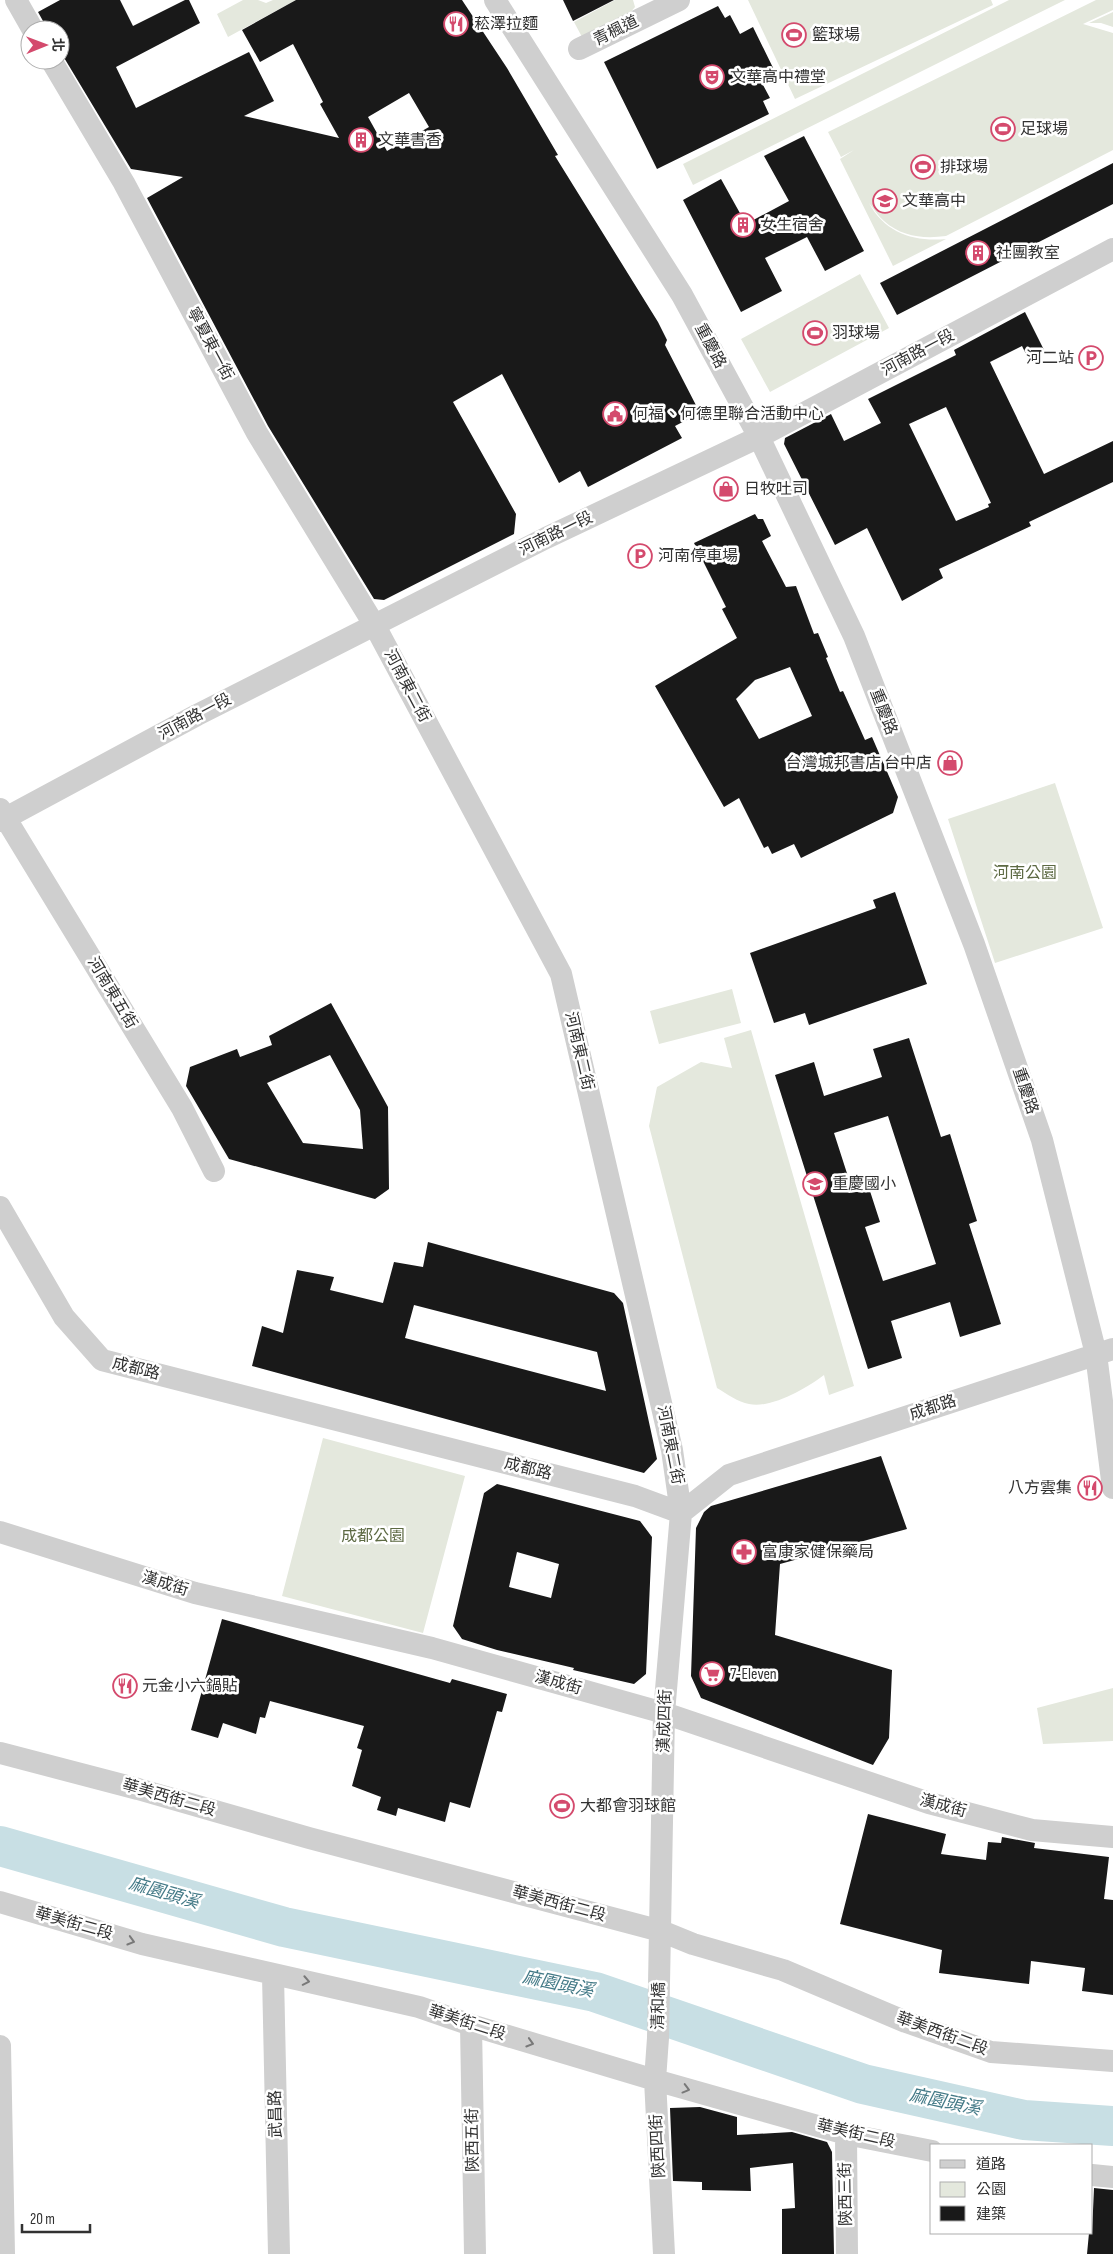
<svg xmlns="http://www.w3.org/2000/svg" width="1113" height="2254" viewBox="0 0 1113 2254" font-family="'Sofia Sans Condensed','Noto Sans TC',sans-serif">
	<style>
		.green { fill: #e4e8dd }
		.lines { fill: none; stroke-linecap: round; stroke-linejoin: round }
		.river { stroke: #c8dfe4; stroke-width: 40 }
		.building { fill: #191919; fill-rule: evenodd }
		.street { stroke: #cfcfcf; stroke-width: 22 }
		.oneway { stroke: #797979 }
		.labels { text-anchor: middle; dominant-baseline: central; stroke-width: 5; stroke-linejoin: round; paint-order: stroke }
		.poi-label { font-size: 16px; fill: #323232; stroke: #fff; text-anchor: start }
		.street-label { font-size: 16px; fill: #323232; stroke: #fff }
		.park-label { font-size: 16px; fill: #5d6a43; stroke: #fff }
		.water-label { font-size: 18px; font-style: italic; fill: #447a87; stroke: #fff }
	</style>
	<rect width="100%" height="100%" fill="#fff"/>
	<path class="green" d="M243 0H258L266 3 273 0H296L228 37 217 14Z
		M615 0H633L635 7 629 14 582 37 574 22Z
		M748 0H991L993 5 795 99Z
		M1009 0H1065L693 185 683 164Z
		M1096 0H1113V10L1083 24 1113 33V150L946 236C924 239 902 237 884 221 878 216 874 209 869 203 885 233 914 242 946 239L893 266 840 159 854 150 841 157 828 132Z
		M1113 12V27L1101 23H1089Z
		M860 274 889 328 770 392 741 339Z
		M1055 783 1103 928 995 963 948 819Z
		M732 989 741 1023 659 1044 650 1011Z
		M751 1030 854 1386 829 1395 824 1375C807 1388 771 1409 749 1404 738 1402 727 1394 717 1388L649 1126 657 1087 701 1062 732 1068 724 1038Z
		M323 1438 465 1476 423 1633 282 1596Z
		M1113 1688V1741L1043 1744 1037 1708Z"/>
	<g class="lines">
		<path class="river" d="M0 1846 284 1927 595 1992 863 2084 1024 2120 1113 2126"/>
	</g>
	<path class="building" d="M60 0H120L133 26 185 0H189L200 23 116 67 136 108 249 52 274 101 244 116 339 138 320 104 323 102 293 44 260 62 242 30 296 0H462L507 68 558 155 555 156 658 322 667 340 665 345 700 413 675 426 682 438 588 487 580 471 559 483 502 374 453 402 516 514 514 534 384 600 374 599 268 426 147 198 183 177 131 169 60 51V30H48L38 12ZM409 93 429 127 387 151 368 117Z
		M563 0H614L573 21Z
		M718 6 725 18 730 15 740 34 753 27 778 78 763 85 770 98 763 101 769 114 657 169 604 62Z
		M804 136 864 251 825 271 807 237 765 258 782 291 741 312 683 200 721 179 746 224 789 201 764 156Z
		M1113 163V204L897 315 880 283Z
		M1025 312 1045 352 1029 360 1022 346 990 362 1044 474 1113 441V482L1029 522 1031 526 939 569 943 578 902 601 867 528 835 545 784 444 785 438 831 414 844 441 881 423 868 399 956 355 954 350ZM946 407 991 503 988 504 989 507 956 521 909 424Z
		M755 514 758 519H763L771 536 762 541 786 587 796 586 814 634 818 633 828 657 826 658 840 692 843 691 865 740 872 737 898 797 893 813 801 858 794 844 772 854 768 846 764 848 739 798 724 807 655 686 737 638 722 609 726 607 694 543ZM790 667 812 716 759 739 736 699 755 680Z
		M895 892 927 984 809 1025 805 1013 774 1023 750 953 876 908 873 900Z
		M331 1003 388 1107 389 1189 375 1199 229 1159 186 1086 190 1067 237 1049 240 1057 272 1045 269 1036ZM330 1055 360 1110 363 1149 303 1143 267 1083Z
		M909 1038 941 1137 950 1134 977 1221 969 1224 1001 1324 960 1337 950 1302 891 1321 902 1358 868 1369 775 1075 814 1062 824 1096 882 1077 873 1049ZM888 1116 936 1264 883 1281 865 1227 880 1222 869 1188 853 1192 834 1133Z
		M428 1242 614 1293 623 1303 657 1459 644 1473 252 1366 262 1326 283 1333 297 1270 334 1277 330 1290 383 1303 394 1262 423 1267ZM414 1305 597 1352 606 1391 405 1338Z
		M881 1456 907 1529 780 1564 775 1635 892 1670 889 1738 873 1765 701 1698 691 1676 696 1528 704 1512 711 1506Z
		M497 1484 640 1521 652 1537 646 1674 634 1684 573 1670 574 1668 497 1650 462 1639 453 1626 484 1493ZM517 1552 559 1564 551 1598 509 1587Z
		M222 1619 450 1683 452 1679 507 1694 502 1712 497 1711 470 1808 450 1802 445 1822 398 1808 396 1816 377 1810 381 1797 352 1786 362 1750 357 1748 364 1726 270 1701 265 1718 260 1717 256 1734 223 1723 218 1738 191 1730Z
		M868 1814 946 1834 941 1854 986 1860 988 1842 1001 1843 1002 1837 1035 1843 1034 1848 1109 1857 1104 1899 1113 1900V1995L1082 1991 1085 1968 1031 1961 1029 1984 939 1973 942 1950 840 1924Z
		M700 2107 737 2117V2135L792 2132 827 2142 832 2152 834 2254H782V2209L795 2208 793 2163 750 2168 751 2191 702 2190V2182L673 2181 670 2108Z
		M1094 2188 1113 2190V2254H1087L1089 2233H1092Z"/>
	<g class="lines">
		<path class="street" d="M16 0 33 30
			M495 0 682 295 759 437 854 636 974 944 1042 1140 1096 1354 1113 1488
			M579 49 679 0
			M51 60 124 183 257 433 375 626 561 974 672 1450 681 1513 664 1713 658 2038 655 2080 664 2254
			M0 809 182 1108 214 1171
			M0 821 197 715 546 538 759 437 1113 249
			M0 1207 64 1317 102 1360 635 1496 681 1513
			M681 1513 729 1475 1113 1349
			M0 1532 195 1593 432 1648 664 1713 929 1803 1032 1830 1113 1837
			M0 1753 138 1789 309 1838 661 1931 693 1944 783 1970 906 2022 991 2052 1113 2061
			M0 1902 142 1944 419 2007 471 2025 655 2080 846 2134 932 2151
			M273 1975 279 2254
			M471 2025 475 2254
			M0 2046 4 2254
			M846 2134 847 2254
			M1092 2175 1113 2177"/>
	</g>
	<defs><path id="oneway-chevron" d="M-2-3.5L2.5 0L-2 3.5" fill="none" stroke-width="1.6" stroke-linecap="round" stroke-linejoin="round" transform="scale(1.25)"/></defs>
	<g class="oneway">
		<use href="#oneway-chevron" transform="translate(131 1941) rotate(16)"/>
		<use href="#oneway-chevron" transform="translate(306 1981) rotate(11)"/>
		<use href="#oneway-chevron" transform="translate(530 2043) rotate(17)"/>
		<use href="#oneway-chevron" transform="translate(686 2089) rotate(15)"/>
	</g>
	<defs>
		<g id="restaurant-ring" transform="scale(1.25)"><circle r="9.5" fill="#fff" stroke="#d44a6d" stroke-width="1.5"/><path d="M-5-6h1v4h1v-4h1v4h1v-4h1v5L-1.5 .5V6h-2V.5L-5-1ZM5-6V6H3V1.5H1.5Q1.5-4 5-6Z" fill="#d44a6d"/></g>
		<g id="stadium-ring" transform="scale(1.25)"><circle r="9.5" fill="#fff" stroke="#d44a6d" stroke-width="1.5"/><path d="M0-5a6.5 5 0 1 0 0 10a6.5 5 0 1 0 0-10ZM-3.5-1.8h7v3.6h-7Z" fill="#d44a6d"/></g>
		<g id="theatre-ring" transform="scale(1.25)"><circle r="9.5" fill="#fff" stroke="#d44a6d" stroke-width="1.5"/><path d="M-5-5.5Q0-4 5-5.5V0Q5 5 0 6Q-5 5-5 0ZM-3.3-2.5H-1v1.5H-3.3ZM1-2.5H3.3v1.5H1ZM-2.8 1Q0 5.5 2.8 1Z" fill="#d44a6d"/></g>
		<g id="building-ring" transform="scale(1.25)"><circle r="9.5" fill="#fff" stroke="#d44a6d" stroke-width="1.5"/><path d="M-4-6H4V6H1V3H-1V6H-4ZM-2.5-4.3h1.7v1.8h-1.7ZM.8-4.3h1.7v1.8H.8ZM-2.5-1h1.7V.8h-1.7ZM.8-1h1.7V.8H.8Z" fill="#d44a6d"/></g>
		<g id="school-ring" transform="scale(1.25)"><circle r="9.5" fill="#fff" stroke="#d44a6d" stroke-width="1.5"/><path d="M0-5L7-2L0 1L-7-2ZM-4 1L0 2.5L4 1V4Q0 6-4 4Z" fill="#d44a6d"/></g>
		<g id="parking-ring" transform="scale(1.25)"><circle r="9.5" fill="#fff" stroke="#d44a6d" stroke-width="1.5"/><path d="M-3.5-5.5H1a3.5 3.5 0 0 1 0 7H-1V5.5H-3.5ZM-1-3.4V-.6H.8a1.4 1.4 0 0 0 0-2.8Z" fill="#d44a6d"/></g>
		<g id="civic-ring" transform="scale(1.25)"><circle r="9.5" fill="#fff" stroke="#d44a6d" stroke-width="1.5"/><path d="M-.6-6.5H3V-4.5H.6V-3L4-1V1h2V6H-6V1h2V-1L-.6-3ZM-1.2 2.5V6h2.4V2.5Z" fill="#d44a6d"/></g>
		<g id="shop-ring" transform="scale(1.25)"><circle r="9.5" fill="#fff" stroke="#d44a6d" stroke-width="1.5"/><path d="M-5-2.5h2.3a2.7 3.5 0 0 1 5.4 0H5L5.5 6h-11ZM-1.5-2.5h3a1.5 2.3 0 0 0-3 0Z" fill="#d44a6d"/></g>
		<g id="pharmacy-ring" transform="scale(1.25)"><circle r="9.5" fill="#fff" stroke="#d44a6d" stroke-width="1.5"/><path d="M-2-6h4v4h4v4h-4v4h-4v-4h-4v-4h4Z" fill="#d44a6d"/></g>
		<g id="supermarket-ring" transform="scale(1.25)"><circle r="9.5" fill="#fff" stroke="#d44a6d" stroke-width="1.5"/><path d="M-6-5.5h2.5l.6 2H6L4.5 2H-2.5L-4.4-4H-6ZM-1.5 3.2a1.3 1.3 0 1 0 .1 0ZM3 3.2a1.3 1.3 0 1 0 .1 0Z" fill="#d44a6d"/></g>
	</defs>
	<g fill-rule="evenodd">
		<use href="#restaurant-ring" x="456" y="24"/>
		<use href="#stadium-ring" x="794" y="35"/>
		<use href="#theatre-ring" x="712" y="77"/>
		<use href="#stadium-ring" x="1003" y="129"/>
		<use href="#building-ring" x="361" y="140"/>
		<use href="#stadium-ring" x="923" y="167"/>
		<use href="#school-ring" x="885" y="201"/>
		<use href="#building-ring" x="743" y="225"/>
		<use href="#building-ring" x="978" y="253"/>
		<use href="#stadium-ring" x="815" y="333"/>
		<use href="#parking-ring" x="1091" y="358"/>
		<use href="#civic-ring" x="615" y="414"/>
		<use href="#shop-ring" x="726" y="489"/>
		<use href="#parking-ring" x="640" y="556"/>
		<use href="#shop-ring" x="950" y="763"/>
		<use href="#school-ring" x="815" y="1184"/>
		<use href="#restaurant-ring" x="1090" y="1488"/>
		<use href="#pharmacy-ring" x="744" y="1552"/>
		<use href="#supermarket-ring" x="712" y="1674"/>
		<use href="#restaurant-ring" x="125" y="1686"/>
		<use href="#stadium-ring" x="562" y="1806"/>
	</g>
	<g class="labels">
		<g class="poi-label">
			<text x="474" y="24">菘澤拉麵</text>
			<text x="812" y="35">籃球場</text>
			<text x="730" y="77">文華高中禮堂</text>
			<text x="1020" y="129">足球場</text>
			<text x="378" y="140">文華書香</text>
			<text x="940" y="167">排球場</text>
			<text x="902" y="201">文華高中</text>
			<text x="760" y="225">女生宿舍</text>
			<text x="996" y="253">社團教室</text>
			<text x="832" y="333">羽球場</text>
			<text x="1074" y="358" text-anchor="end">河二站</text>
			<text x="632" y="414">何福、何德里聯合活動中心</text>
			<text x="744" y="489">日牧吐司</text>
			<text x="658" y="556">河南停車場</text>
			<text x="932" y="763" text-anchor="end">台灣城邦書店 台中店</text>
			<text x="832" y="1184">重慶國小</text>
			<text x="1072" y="1488" text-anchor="end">八方雲集</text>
			<text x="762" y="1552">富康家健保藥局</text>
			<text x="730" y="1674">7-Eleven</text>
			<text x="142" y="1686">元金小六鍋貼</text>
			<text x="580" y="1806">大都會羽球館</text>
		</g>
		<g class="street-label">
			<text transform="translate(616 31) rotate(-26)">青楓道</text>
			<text transform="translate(210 344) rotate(62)">寧夏東一街</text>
			<text transform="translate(710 346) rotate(62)">重慶路</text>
			<text transform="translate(918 353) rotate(-28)">河南路一段</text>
			<text transform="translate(556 534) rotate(-26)">河南路一段</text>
			<text transform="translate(407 686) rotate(62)">河南東二街</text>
			<text transform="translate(883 712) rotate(69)">重慶路</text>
			<text transform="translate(195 717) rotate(-28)">河南路一段</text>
			<text transform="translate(112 993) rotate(59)">河南東五街</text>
			<text transform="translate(579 1051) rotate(77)">河南東二街</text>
			<text transform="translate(1025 1091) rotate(71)">重慶路</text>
			<text transform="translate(136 1369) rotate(14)">成都路</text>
			<text transform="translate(933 1408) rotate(-18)">成都路</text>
			<text transform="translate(670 1445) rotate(79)">河南東二街</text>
			<text transform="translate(528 1469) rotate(14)">成都路</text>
			<text transform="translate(165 1584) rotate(17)">漢成街</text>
			<text transform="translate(558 1683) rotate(16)">漢成街</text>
			<text transform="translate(665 1721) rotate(-88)">漢成四街</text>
			<text transform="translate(169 1798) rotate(16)">華美西街二段</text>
			<text transform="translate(943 1806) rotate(15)">漢成街</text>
			<text transform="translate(559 1904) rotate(15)">華美西街二段</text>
			<text transform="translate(74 1924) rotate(16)">華美街二段</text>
			<text transform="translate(659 2006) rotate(-89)">清和橋</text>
			<text transform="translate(467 2023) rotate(18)">華美街二段</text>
			<text transform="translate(942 2034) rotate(20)">華美西街二段</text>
			<text transform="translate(276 2114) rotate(-91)">武昌路</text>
			<text transform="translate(856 2134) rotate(13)">華美街二段</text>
			<text transform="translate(473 2140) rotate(-91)">陝西五街</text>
			<text transform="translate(658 2146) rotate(-93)">陝西四街</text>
			<text transform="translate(846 2194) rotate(-91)">陝西三街</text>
		</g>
		<g class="park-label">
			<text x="1025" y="873">河南公園</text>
			<text x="373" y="1536">成都公園</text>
		</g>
		<g class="water-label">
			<text transform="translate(164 1893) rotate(16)">麻園頭溪</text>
			<text transform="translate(558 1984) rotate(12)">麻園頭溪</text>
			<text transform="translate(945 2102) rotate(12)">麻園頭溪</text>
		</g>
	</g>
	<rect x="930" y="2144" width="162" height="90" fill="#ffffff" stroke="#adadad"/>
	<rect x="940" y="2160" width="25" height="8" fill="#cfcfcf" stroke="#adadad"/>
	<text x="976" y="2169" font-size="15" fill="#323232">道路</text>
	<rect x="940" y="2182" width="25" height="15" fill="#e4e8dd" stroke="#adadad"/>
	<text x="976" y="2194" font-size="15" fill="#323232">公園</text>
	<rect x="940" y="2206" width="25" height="15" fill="#191919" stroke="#adadad"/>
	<text x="976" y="2219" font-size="15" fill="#323232">建築</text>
	<g transform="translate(45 45) rotate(89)"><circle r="24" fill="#ffffff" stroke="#adadad"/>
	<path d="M0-4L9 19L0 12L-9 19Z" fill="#d44a6d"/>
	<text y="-8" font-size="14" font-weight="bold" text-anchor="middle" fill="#323232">北</text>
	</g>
	<path d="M22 2224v8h68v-8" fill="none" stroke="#323232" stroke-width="2.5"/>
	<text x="30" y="2224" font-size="15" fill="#323232" stroke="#ffffff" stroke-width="4" paint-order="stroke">20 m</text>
</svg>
